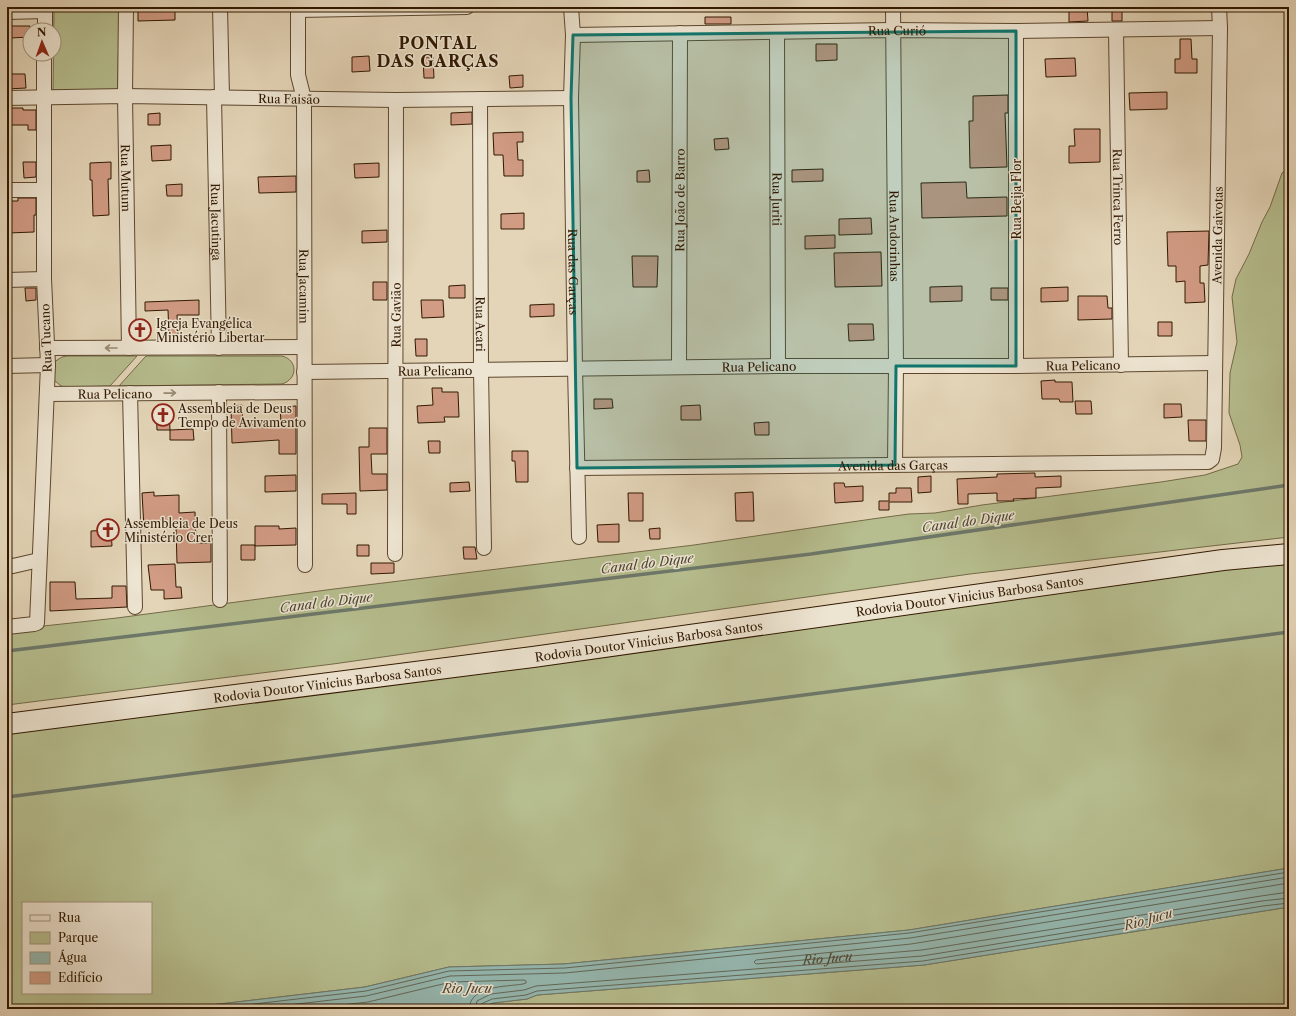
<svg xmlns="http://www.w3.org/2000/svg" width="1296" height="1016" viewBox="0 0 1296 1016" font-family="'Libre Caslon Text',serif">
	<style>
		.green { fill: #b6bd8e; stroke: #736a47; fill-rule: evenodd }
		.water { fill: #95b8b1; stroke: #6d786a }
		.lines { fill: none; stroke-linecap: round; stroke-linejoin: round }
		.shore { stroke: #626858; stroke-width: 1 }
		.stream { stroke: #6d786a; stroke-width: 3.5 }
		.building { fill: #d19b84; stroke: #301800 }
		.street-casing { stroke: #5d472e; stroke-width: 16 }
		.secondary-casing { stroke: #301800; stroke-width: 22 }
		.street { stroke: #ede4d1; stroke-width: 14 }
		.secondary { stroke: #ede4d1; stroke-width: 20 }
		.oneway { stroke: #988873 }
		.marked { fill: #0f766e; fill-opacity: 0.2; stroke: #0f766e; stroke-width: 3; stroke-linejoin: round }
		.labels { text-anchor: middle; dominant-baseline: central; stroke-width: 3; stroke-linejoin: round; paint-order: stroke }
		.street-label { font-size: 12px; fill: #301800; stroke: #ede4d1 }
		.poi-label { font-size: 12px; fill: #301800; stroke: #ede4d1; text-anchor: start }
		.water-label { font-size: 13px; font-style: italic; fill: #4e4835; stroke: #ede4d1 }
		.district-label { font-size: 16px; font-weight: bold; letter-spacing: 1px; fill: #301800; stroke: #ede4d1 }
	</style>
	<rect width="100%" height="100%" fill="#e4d5b8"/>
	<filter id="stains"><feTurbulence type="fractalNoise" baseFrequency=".005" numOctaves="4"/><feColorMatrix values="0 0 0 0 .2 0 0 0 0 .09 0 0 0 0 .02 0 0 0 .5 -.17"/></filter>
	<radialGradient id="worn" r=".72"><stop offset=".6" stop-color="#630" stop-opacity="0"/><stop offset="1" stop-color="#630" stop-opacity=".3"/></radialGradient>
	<path class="green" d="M54 7H119L118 92H53Z
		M1289 168V537L970 574 333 664 7 705V630L117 618 334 589 694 545 872 519 909 514 935 513 982 505 1161 482 1205 475 1238 464 1242 457 1240 445 1229 413 1230 373 1237 342 1232 297 1236 279 1249 254 1262 222 1270 207 1282 173Z
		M67 356H137L110 386 66 387 61 386 54 380V362L62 357Z
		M146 356H282C298 360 298 379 282 384L119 386Z
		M1289 557V868L909 930 564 964 449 967 365 987 177 1009H7V724ZM23 903H151V993H23Z
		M1289 907V1009H479L493 1003 527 999 537 995 924 965Z"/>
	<path class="water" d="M1289 868V907L924 965 537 995 527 999 493 1003 479 1009H177L365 987 449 967 564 964 909 930Z"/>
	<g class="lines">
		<g class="shore">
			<path id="s1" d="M1289 883 911 944 756 960 754 962 756 964 922 950 1261 896 1289 892"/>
			<path d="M211 1009 366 991 449 971 565 968 909 933 1289 872"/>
			<path d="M254 1009 366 996 450 976 565 973 910 938 1289 877"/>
			<path d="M306 1009 368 1002 451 982 524 980 526 981V983L523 984C506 987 470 985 469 1009"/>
			<path d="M475 1009 477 1001 491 994 524 990 536 986 922 956 1262 901 1289 898"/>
			<path d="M480 1009 481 1004 492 999 526 995 537 991 923 961 1263 906 1289 903"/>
		</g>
		<path class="stream" d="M7 651 811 554 1289 485
			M7 797 704 708 1289 632"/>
	</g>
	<path class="building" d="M175 7V20L138 21V8Z
		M1069 7H1087L1088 21 1069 22Z
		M1112 7H1122V21H1112Z
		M705 17H731V24H705Z
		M10 26H30V37L10 38Z
		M1180 39H1191L1192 59H1197V73H1175V59H1180Z
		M816 44H837V60L816 61Z
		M369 56 370 71 352 72V57Z
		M423 57H433L434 78H424Z
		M1075 58 1076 76 1046 77 1045 59Z
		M7 74H25L26 88 7 89Z
		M523 75V87L510 88 509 76Z
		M1167 92V109L1130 110 1129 93Z
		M1008 95V113H1005L1007 167 970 168 969 121H973V96Z
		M7 108H23V110H36V130H28V125H7Z
		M472 112V124L451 125V113Z
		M160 113V125H148V114Z
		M1074 129H1100V162L1069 163V146H1075Z
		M523 132V142H517L518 160H523V176H504L503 155H494L493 133Z
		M728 138 729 149 715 150 714 139Z
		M171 145V160L152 161 151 146Z
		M23 162H36V177L24 178Z
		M111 162V179H108L109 215 93 216 92 180H90V163Z
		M379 163V177L355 178 354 164Z
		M823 169V181L792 182V170Z
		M649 170 650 182H637V171Z
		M296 176V192L259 193 258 177Z
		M966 182 967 198 1007 197V216L922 218 921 183Z
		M182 184V196H167L166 185Z
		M18 198H36V215H34V232L8 233 7 201H18Z
		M524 213V229H501V214Z
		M871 218 872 234 839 235V219Z
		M387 230V242L362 243V231Z
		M1209 231 1208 265 1200 266V283H1204L1205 302 1185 303V281L1176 282V266H1168L1167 232Z
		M835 235V248L805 249V236Z
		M881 252 882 286 835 287 834 253Z
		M632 256H658L657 287H633Z
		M373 282H387V300H373Z
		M465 285V298H449V286Z
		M962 286V301L930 302V287Z
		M1068 287V301L1041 302V288Z
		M25 288H36V300L26 301Z
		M991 288H1008V300H991Z
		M1078 296H1107L1108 308H1112V319L1078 320Z
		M199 300V315H177L178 335H169L168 310 145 311V302Z
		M421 300H443L444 317 422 318Z
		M554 304V316L530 317V305Z
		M1158 322H1172V336H1158Z
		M848 324H873L874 340 849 341Z
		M415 339H427V356H416Z
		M1055 380V382H1072L1073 402H1060L1059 399H1042L1041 381Z
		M432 388H442V392H458L459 417H444L445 422 418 423 417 406 433 405Z
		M594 399H612L613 408 594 409Z
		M1075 401H1091L1092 414H1076Z
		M1164 404H1181L1182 417 1164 418Z
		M242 405 243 425 281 423 280 407 296 406V454H279V440L232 443 231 406Z
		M700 405 701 420H681V406Z
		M156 407H169L170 430H157Z
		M1188 420H1206V441H1189Z
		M769 422V435H755L754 423Z
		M369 428H387V454H371L372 474H387V490L360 491 359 447H369Z
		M193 429 194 440H170V430Z
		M428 441H440V453H429Z
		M512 451H528V482H516L515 461H512Z
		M1035 473V477L1061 476V487L1036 488V498L1013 499 1014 501H997V493L968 494V504H958L957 479 997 477V474Z
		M296 475V491L265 492V476Z
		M931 476V492L918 493V477Z
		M469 482 470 491 450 492V483Z
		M834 483H844L845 487 863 486V501L835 503Z
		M896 488H911L912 502H889V510H879V501H889V493H896Z
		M154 492V496L179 495V513L195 512 196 543H211V562L177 563 176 528H144L142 493Z
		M753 492 754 521H736L735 493Z
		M356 493V514H347V504H322V494Z
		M628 493H643V521H629Z
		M619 524V542H598L597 525Z
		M255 526H279V529L296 528V545L255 546Z
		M660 528V539H650L649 529Z
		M111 530 112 546 91 547V531Z
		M241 545H255V560H241Z
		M357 545H369V556H357Z
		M463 547H475L477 559H464Z
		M371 563H394V573L371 574Z
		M175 564 176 587H181L182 598 164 599V590H151L148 565Z
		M50 582H75L76 599 112 598V586H126L127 607 50 611Z"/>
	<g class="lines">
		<g class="street-casing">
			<g id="street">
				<path id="s2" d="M126 7 125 96 129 348"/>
				<path d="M220 7 222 97"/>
				<path id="s3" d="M298 7V75L304 99 305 565"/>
				<path id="s4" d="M571 7 573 35 571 98 575 368 579 537"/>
				<path id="s5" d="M893 7 896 366 895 465"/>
				<path d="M298 10 467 7"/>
				<path d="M7 12 45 11"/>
				<path d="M45 30V7"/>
				<path id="s6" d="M1116 30 1121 365"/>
				<path id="s7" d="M777 32 778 366"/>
				<path id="s8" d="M573 35 892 30 1016 31 1220 28"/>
				<path id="s9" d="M214 97 219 348"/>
				<path id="s10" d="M7 98 125 96 396 100 571 98"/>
				<path id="s11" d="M480 99 481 370 484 548"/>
				<path d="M7 190H44"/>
				<path d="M7 280 44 279"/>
				<path d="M47 348 304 347"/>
				<path d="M7 366 48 365"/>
				<path d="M1016 366V31"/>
				<path id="s12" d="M679 367 680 33"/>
				<path id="s13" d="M304 372 778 366H1016L1214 363"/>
				<path d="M219 392 220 600"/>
				<path d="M130 393 135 607"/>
				<path id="s14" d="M47 394 304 392"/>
				<path id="s15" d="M577 468 1208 462 1212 459 1214 448 1220 28 1219 7"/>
				<path id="s16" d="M395 554 396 100"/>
				<path d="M7 565 13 566 39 560"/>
				<path d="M7 627 34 624 37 623 48 365 44 279V54"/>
			</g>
		</g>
		<g class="secondary-casing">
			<g id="secondary">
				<path id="s17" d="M7 724 533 657 1223 560 1289 554"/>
			</g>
		</g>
		<use href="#street" class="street"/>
		<use href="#secondary" class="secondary"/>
	</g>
	<defs><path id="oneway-shaft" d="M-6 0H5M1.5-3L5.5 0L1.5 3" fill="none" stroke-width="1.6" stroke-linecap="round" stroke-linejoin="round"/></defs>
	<g class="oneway">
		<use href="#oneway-shaft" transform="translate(111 348) rotate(180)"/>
		<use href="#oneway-shaft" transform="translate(170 393) rotate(-1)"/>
	</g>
	<path class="marked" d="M1016 31V366H896L895 465 577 468 571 98 573 35Z"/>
	<defs>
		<g id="church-ring" transform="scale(1.15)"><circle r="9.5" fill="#ede4d1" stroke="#8f2418" stroke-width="1.5"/><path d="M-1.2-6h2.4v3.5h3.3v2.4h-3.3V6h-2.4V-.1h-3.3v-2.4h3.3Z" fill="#8f2418"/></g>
	</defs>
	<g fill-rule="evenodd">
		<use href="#church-ring" x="140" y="330"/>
		<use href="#church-ring" x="163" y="415"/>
		<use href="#church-ring" x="108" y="530"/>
	</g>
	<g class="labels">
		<g class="street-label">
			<text stroke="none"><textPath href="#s8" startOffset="324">Rua Curió</textPath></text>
			<text stroke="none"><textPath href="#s10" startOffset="282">Rua Faisão</textPath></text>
			<text stroke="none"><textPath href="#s2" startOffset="171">Rua Mutum</textPath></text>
			<text stroke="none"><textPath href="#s6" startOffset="167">Rua Trinca Ferro</textPath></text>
			<text stroke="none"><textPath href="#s7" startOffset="167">Rua Juriti</textPath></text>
			<text transform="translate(1016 199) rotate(-90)">Rua Beija Flor</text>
			<text stroke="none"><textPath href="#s12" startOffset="167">Rua João de Barro</textPath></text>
			<text stroke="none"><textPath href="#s9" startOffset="125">Rua Jacutinga</textPath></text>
			<text stroke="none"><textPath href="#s5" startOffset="229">Rua Andorinhas</textPath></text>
			<text stroke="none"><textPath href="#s15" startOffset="860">Avenida Gaivotas</textPath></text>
			<text stroke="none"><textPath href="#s4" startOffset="265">Rua das Garças</textPath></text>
			<text stroke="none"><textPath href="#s3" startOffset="280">Rua Jacamim</textPath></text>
			<text stroke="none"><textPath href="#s16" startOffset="239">Rua Gavião</textPath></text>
			<text stroke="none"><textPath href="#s11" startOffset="225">Rua Acari</textPath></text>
			<text transform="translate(46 338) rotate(-92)">Rua Tucano</text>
			<text stroke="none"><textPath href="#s13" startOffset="779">Rua Pelicano</textPath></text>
			<text stroke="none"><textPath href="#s13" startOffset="455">Rua Pelicano</textPath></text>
			<text stroke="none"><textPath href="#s13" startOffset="131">Rua Pelicano</textPath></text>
			<text stroke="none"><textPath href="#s14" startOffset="68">Rua Pelicano</textPath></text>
			<text stroke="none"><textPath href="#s15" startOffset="316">Avenida das Garças</textPath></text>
			<text stroke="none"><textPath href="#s17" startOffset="971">Rodovia Doutor Vinícius Barbosa Santos</textPath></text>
			<text stroke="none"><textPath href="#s17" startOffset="647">Rodovia Doutor Vinícius Barbosa Santos</textPath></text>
			<text stroke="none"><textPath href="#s17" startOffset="323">Rodovia Doutor Vinícius Barbosa Santos</textPath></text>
		</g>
		<g class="poi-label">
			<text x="156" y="323">Igreja Evangélica<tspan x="156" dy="14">Ministério Libertar</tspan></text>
			<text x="178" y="408">Assembleia de Deus<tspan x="178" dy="14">Tempo de Avivamento</tspan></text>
			<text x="124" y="523">Assembleia de Deus<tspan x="124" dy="14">Ministério Crer</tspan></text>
		</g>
		<g class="water-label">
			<text transform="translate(968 521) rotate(-8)">Canal do Dique</text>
			<text transform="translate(647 563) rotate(-7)">Canal do Dique</text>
			<text transform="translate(326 602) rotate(-7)">Canal do Dique</text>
			<text transform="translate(1148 919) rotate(-16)">Rio Jucu</text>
			<text stroke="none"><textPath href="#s1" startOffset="616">Rio Jucu</textPath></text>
			<text x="467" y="988">Rio Jucu</text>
		</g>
		<g class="district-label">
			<text x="438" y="43">PONTAL<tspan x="438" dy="18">DAS GARÇAS</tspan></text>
		</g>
	</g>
	<rect width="1296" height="1016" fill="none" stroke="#e4d5b8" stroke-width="24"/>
	<rect x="8" y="8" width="1280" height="1000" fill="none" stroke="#301800" stroke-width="2"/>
	<rect x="12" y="12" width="1272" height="992" fill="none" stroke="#301800"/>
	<rect x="22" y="902" width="130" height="92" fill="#ede4d1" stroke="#a1927d"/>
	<rect x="30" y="915" width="20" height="6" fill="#ede4d1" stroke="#a1927d"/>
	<text x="58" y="922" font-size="12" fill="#301800">Rua</text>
	<rect x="30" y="932" width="20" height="12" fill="#b6bd8e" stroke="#a1927d"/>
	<text x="58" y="942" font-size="12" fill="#301800">Parque</text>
	<rect x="30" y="952" width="20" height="12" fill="#95b8b1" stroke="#a1927d"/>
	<text x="58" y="962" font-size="12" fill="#301800">Água</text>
	<rect x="30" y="972" width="20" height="12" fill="#d19b84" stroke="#a1927d"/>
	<text x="58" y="982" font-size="12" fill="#301800">Edifício</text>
	<g transform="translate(42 42) rotate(358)"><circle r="19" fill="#ede4d1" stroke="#a1927d"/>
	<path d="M0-3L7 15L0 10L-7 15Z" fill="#8f2418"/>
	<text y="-6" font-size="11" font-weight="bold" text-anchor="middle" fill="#301800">N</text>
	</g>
	<rect width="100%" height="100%" filter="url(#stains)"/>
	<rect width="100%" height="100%" fill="url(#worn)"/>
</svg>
